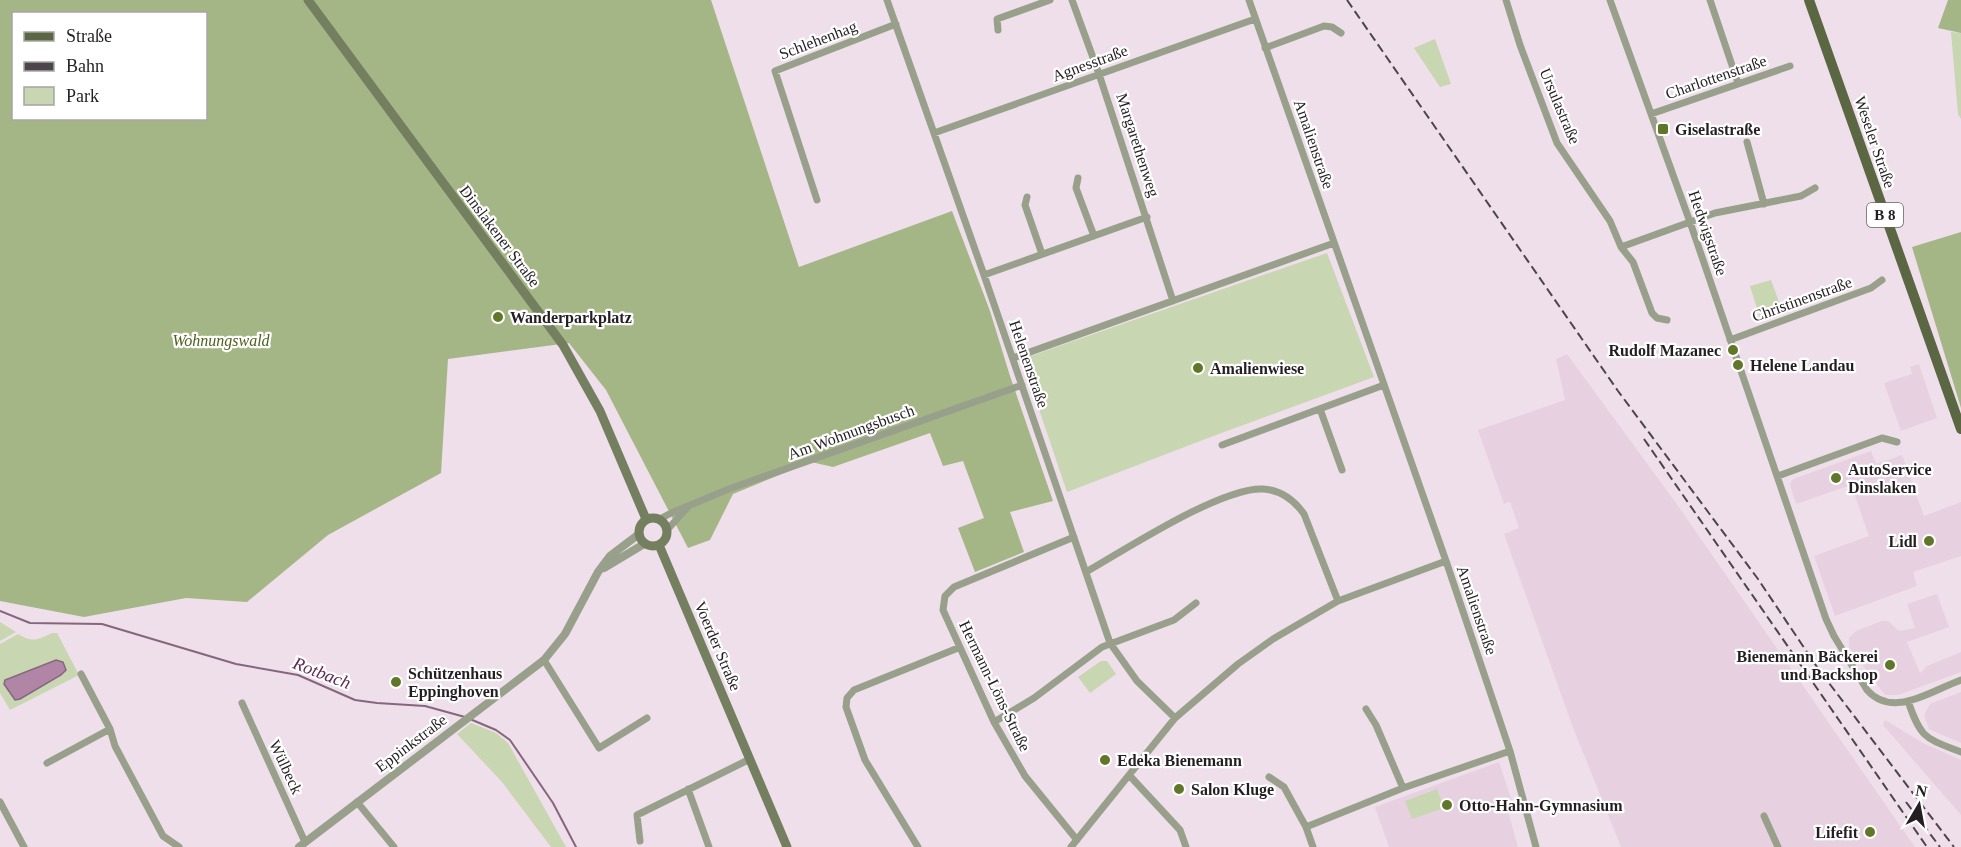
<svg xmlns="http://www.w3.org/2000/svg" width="1961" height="847" viewBox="0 0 1961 847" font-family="'Times New Roman',serif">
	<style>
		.built { fill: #e7d1e1 }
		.green { fill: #c8d6b1 }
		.forest { fill: #a5b686; fill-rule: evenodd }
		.water { fill: #b085a6; stroke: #86667e; stroke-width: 1.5 }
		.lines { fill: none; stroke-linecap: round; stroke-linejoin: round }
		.stream { stroke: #86667e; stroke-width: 2 }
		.minor { stroke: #98a08b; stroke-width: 7 }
		.tertiary { stroke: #98a08b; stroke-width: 8 }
		.secondary { stroke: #747f60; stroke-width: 9 }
		.primary { stroke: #5a6742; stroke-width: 10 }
		.rail { stroke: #4c454a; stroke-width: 2; stroke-dasharray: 9 4.5; stroke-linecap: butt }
		.poi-dot { fill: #607729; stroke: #fff; stroke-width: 2 }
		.labels { text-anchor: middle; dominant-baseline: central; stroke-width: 4.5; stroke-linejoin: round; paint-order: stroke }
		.shield { fill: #fff; stroke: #666264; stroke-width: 1.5 }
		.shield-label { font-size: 15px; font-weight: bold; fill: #241e22 }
		.street-label { font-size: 16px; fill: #241e22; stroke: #fff }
		.poi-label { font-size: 16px; font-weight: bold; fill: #241e22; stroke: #fff; text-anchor: start }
		.park-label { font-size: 16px; font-style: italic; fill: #4d611a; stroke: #fff }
		.water-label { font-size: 18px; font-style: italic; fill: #602a56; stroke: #fff }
	</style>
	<rect width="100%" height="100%" fill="#eedfea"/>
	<path class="built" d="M1567 354 1676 503 1915 847H1621L1572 725 1504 534 1519 528 1510 502 1504 504 1478 430 1565 400 1556 359Z
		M1919 364 1937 418 1901 431 1884 383 1912 374 1910 367Z
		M1871 451 1876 464 1902 455 1924 516 1961 502V556L1913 572 1917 586 1835 616 1814 556 1869 536 1851 485 1796 504 1790 485 1791 481 1796 478Z
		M1937 594 1949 627 1907 642 1920 673 1927 666 1961 652V672L1898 695H1885L1849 647V638L1856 631 1882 621H1888L1899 631 1915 628 1907 604Z
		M1961 692V743L1929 729 1924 715 1930 704Z
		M1885 720 1923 743 1961 760V815L1883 725Z
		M1499 762 1514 808 1508 811 1518 847H1389L1375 807Z"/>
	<path class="green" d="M1951 32 1961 33V119L1958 114Z
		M1435 39 1451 84 1440 87 1414 48Z
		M1327 253 1374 377 1216 435 1067 492 1022 359Z
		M1771 280 1783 313 1761 321 1750 286Z
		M0 622 16 632 0 641Z
		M52 633H57L79 675 10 710 0 693V644L18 634C33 643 37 640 52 633Z
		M1101 661H1107L1116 674 1090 693 1078 677Z
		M471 723 496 733 508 743 566 847H551L502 782 457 734Z
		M1437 789 1444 808 1412 819 1405 801Z"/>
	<path class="forest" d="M0 0H711L799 267 952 211 990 311 1010 376 1053 501 1010 512 1024 552 975 572 958 528 984 518 963 461 943 466 930 433 833 467 811 462 733 494 710 540 688 548 606 390 569 343 448 359 441 473 328 535 247 602 186 598 84 617 0 601ZM14 14H206V118H14Z
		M1948 0H1961V33L1938 28Z
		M1961 232V408L1912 247Z"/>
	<path class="water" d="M56 660 63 662 66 670 61 675 20 699 15 700 4 684 5 680Z"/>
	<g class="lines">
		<path class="stream" d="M0 611 30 623 102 624 236 664 298 675 355 700 377 703 425 706 465 717
			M470 719 496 730 510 740 553 803 576 847"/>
		<path class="minor" d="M887 0 984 275 1110 643 1137 681 1175 718
			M1072 0 1099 74 1173 301
			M1249 0 1446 561 1510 751 1536 847
			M1506 0 1520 45 1557 143 1610 221 1621 247 1633 262 1652 313 1657 318 1667 320
			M1610 0 1690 222 1826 619 1834 636 1867 690C1893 719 1930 691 1961 680
			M1710 0 1738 83
			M998 30 997 19 1050 0
			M1265 48 1324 26 1332 27 1341 33
			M1651 114 1790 66
			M934 133 1255 19
			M1747 142 1764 204
			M1078 178 1076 188 1094 236
			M1027 197 1025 205 1042 254
			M817 200 775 71 896 24
			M1621 247 1715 213 1801 196 1815 188
			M984 275 1147 217
			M1730 340 1871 288 1882 280
			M1013 358 1334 243
			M1320 409 1342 470
			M1222 445 1384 385
			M1778 476 1882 438 1897 442
			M660 519 671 513 729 489 1022 385
			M667 530 688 507
			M1074 537 954 587 945 596 943 610 994 722 1025 776 1077 840
			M1086 572C1125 550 1221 487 1263 489 1281 490 1294 500 1304 514L1338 601
			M544 660 599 748 647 718
			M81 674 110 729 115 746 163 836 179 847
			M1908 701C1921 739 1925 738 1961 752
			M242 703 305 842
			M1366 709 1376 725 1403 788
			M994 722 1034 698 1102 647 1174 620 1196 603
			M47 763 110 729
			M1129 775 1180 830 1186 847
			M1269 777 1284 787 1306 827 1313 847
			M688 789 709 847
			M0 802 24 847
			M357 802 394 847
			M1764 816 1778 847
			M1306 827 1403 788 1510 751
			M640 841 637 815 750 759
			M918 847 865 760 846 707 847 698 854 690 958 648
			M1071 847 1175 718 1238 664 1273 639 1338 601 1446 561"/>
		<path class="tertiary" d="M604 568 644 544
			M299 847 544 660 565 634 598 572 610 556 639 534"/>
		<path class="secondary" d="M308 0 563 345 600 411 646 519
			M639 532a14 14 0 1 1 28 0a14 14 0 1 1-28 0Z
			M659 545 787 847"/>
		<path class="primary" d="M1809 0 1961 429"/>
		<path class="rail" d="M1347 0 1618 391 1758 579 1819 670 1954 847
			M1644 439 1927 847
			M1906 802 1940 847"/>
	</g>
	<g class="poi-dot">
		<rect x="1657" y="123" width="12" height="12" rx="3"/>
		<circle cx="498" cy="317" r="6"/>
		<circle cx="1733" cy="350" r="6"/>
		<circle cx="1738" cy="365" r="6"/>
		<circle cx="1198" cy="368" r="6"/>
		<circle cx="1836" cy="478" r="6"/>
		<circle cx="1929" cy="541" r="6"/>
		<circle cx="1890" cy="665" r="6"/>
		<circle cx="396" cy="682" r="6"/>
		<circle cx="1105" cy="760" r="6"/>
		<circle cx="1179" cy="789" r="6"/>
		<circle cx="1447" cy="805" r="6"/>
		<circle cx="1870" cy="832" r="6"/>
	</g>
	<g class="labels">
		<rect class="shield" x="1867" y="203" width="36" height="24" rx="4.5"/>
		<g class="shield-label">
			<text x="1885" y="215">B 8</text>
		</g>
		<g class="street-label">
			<text transform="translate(818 40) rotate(-21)">Schlehenhag</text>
			<text transform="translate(1090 63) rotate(-20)">Agnesstraße</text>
			<text transform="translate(1716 77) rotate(-19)">Charlottenstraße</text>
			<text transform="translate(1560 106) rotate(67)">Ursulastraße</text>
			<text transform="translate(1875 142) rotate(71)">Weseler Straße</text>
			<text transform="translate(1314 144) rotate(71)">Amalienstraße</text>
			<text transform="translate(1138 145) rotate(72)">Margarethenweg</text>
			<text transform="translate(1708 233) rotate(71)">Hedwigstraße</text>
			<text transform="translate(500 236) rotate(53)">Dinslakener Straße</text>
			<text transform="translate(1802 299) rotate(-20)">Christinenstraße</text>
			<text transform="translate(1029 364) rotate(71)">Helenenstraße</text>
			<text transform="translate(851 432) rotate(-20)">Am Wohnungsbusch</text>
			<text transform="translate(1477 610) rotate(71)">Amalienstraße</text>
			<text transform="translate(718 646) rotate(67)">Voerder Straße</text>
			<text transform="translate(995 686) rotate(64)">Hermann-Löns-Straße</text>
			<text transform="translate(411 743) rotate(-37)">Eppinkstraße</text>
			<text transform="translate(286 767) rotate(65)">Wülbeck</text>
		</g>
		<g class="poi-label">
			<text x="1675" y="129">Giselastraße</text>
			<text x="510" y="317">Wanderparkplatz</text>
			<text x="1721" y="350" text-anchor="end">Rudolf Mazanec</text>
			<text x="1750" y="365">Helene Landau</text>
			<text x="1210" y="368">Amalienwiese</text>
			<text x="1848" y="469">AutoService<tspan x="1848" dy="18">Dinslaken</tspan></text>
			<text x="1917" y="541" text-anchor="end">Lidl</text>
			<text x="1878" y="656" text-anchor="end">Bienemann Bäckerei<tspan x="1878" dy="18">und Backshop</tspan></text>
			<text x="408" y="673">Schützenhaus<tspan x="408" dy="18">Eppinghoven</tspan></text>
			<text x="1117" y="760">Edeka Bienemann</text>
			<text x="1191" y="789">Salon Kluge</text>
			<text x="1459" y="805">Otto-Hahn-Gymnasium</text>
			<text x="1858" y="832" text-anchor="end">Lifefit</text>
		</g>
		<g class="park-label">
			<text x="221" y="340">Wohnungswald</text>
		</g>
		<g class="water-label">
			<text transform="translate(322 673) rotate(21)">Rotbach</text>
		</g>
	</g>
	<rect x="12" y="12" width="195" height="108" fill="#ffffff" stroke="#a7a5a7" stroke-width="1.5"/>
	<rect x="24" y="32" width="30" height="9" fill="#5a6742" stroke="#a7a5a7" stroke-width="1.5"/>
	<text x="66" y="42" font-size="18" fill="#241e22">Straße</text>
	<rect x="24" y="62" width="30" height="9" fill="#4c454a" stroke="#a7a5a7" stroke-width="1.5"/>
	<text x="66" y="72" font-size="18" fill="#241e22">Bahn</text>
	<rect x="24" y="87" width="30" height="18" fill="#c8d6b1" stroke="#a7a5a7" stroke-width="1.5"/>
	<text x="66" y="102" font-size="18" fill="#241e22">Park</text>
	<g transform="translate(1919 805) rotate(10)" stroke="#ffffff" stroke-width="4.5" paint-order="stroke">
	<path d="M0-4.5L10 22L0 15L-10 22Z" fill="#241e22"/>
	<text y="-9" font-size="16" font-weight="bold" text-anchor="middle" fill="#241e22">N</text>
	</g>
</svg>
